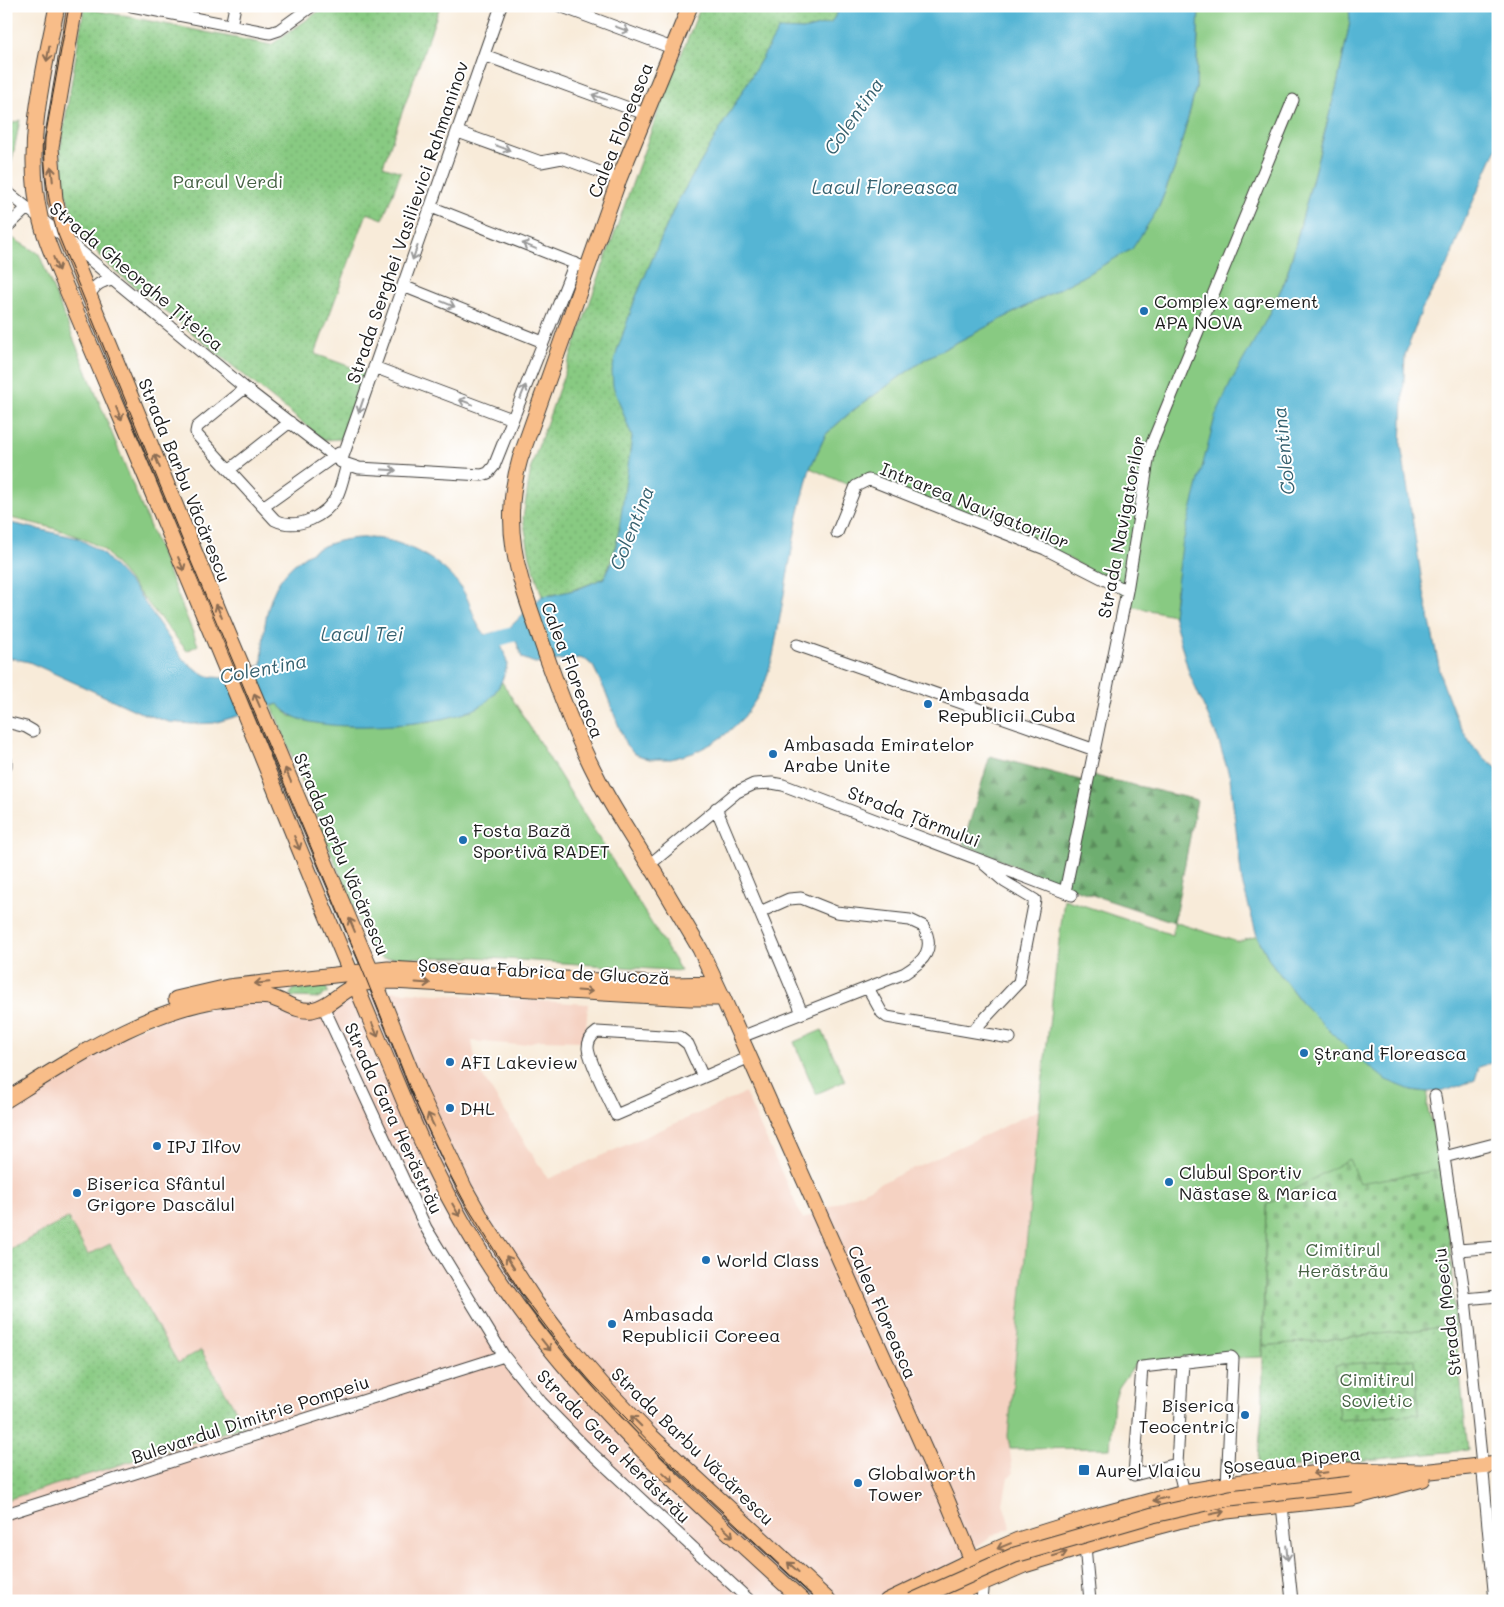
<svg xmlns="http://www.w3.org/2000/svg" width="1504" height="1607" viewBox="0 0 1504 1607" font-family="Mali,sans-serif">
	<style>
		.built { fill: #f5d2c2 }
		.grass { fill: url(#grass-dots); stroke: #52734f }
		.forest { fill: url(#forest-firs); stroke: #456546 }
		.cemetery { fill: url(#cemetery-stones); stroke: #52734f }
		.pitch { fill: #88ca82; stroke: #52734f }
		.water { fill: #55b5d4; stroke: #386878 }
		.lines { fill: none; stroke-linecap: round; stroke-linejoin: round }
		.river { stroke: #55b5d4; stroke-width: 15 }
		.minor-casing { stroke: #3d3b38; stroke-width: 13 }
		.major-casing { stroke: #3d3b38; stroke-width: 17 }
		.minor { stroke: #fff; stroke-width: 11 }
		.major { stroke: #f8bd89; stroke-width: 15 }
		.tram { stroke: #1c1c1c; stroke-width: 1 }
		.major-bridge-casing { stroke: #3d3b38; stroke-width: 17; stroke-linecap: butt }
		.major-bridge { stroke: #f8bd89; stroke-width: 15 }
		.oneway { stroke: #999 }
		.oneway2 { stroke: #8a6c52 }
		.poi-dot { fill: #1f6fb2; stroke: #fff; stroke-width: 2 }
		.labels { text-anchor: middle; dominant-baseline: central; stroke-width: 4; stroke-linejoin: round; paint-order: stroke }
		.street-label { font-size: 18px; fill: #1c1c1c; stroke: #fff }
		.park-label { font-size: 18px; fill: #476245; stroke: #fff }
		.poi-label { font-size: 18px; fill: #1c1c1c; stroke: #fff; text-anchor: start }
		.water-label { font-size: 19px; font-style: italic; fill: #36616f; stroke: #fff }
	</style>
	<defs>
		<pattern id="grass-dots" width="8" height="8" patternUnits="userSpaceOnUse" patternTransform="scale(1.25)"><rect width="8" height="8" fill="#88ca82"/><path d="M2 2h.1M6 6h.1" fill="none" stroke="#75ad70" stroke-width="1.8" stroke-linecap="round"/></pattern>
		<pattern id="forest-firs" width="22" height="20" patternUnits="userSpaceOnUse" patternTransform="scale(1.25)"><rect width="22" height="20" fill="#6eae70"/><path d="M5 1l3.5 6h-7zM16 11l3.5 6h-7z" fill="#5a8d5b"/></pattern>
		<pattern id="cemetery-stones" width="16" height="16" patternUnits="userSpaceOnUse" patternTransform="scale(1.25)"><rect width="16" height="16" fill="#88ca82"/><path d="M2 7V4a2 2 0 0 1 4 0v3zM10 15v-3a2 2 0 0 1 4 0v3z" fill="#75ad70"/></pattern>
	</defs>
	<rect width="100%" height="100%" fill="#fff"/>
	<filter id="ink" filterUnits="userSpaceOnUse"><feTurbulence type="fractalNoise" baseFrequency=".02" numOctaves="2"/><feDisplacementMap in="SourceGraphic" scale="10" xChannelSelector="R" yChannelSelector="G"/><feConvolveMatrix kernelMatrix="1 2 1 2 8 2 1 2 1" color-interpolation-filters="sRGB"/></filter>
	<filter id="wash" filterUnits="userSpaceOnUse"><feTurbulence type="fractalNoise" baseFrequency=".0096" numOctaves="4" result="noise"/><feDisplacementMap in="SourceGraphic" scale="20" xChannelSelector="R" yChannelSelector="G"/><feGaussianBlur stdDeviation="1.12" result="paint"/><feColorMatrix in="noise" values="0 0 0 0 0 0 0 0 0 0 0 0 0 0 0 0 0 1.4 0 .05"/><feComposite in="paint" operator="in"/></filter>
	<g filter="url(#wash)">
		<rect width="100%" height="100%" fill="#f8ebd9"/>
		<path class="built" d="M388 991 588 1004 585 1041 539 1040 519 1045 472 1041 476 1066 548 1179 745 1093 803 1219 1039 1110 1008 1436 1013 1474 1008 1477 1003 1504 1011 1528 991 1536 952 1565 972 1597 971 1601H6V1104L114 1039 173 1014 262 1000 286 1010 345 997Z"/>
		<path class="grass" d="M326 6H440L383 166 401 172 383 219 367 213 315 354 365 372 341 439 324 440 107 264 79 230 66 195 61 158 60 150 84 8 271 45Z
			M701 6H841L831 23 803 30H779L676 204 635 299 630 428 632 437C626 482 624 536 604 578 584 586 564 595 542 596L530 557 523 518 531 467 660 106Z
			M20 120 7 185 6 126Z
			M326 987 328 992 320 998 292 997 290 994 294 989Z
			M68 1218 88 1255 110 1244 178 1363 201 1350 245 1426 6 1500V1252Z
			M1455 1326 1468 1450 1257 1471 1263 1401V1346Z"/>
		<path class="forest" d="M990 756 1088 782 1091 775 1197 800 1174 922 1044 879 963 844Z"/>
		<path class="cemetery" d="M1349 1158 1445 1169 1455 1326 1263 1346 1266 1205Z
			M1415 1359 1419 1414 1339 1420 1335 1365Z"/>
		<path class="pitch" d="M1199 6H1349L1350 22 1338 81 1293 254 1285 281 1266 320 1176 589 1173 615 1130 606 1116 585 1008 525 863 485 857 489 810 468 826 434 852 411 925 359 1080 278 1158 209 1175 167 1196 88Z
			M9 236 39 254 198 645 187 651 104 550C74 531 41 525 6 517V238Z
			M502 682 681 971 476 957 383 958 372 954 272 706 278 704 290 716 350 726 427 722 464 713 479 707 493 695Z
			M1064 899 1173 935 1174 922 1238 942 1257 936 1270 961 1301 1002 1349 1050 1411 1090 1428 1092 1427 1106 1445 1169 1359 1183 1349 1159 1266 1205 1262 1357 1235 1358 1234 1352 1136 1363 1119 1387 1114 1401 1110 1448 1010 1449 1008 1436 1039 1110Z
			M822 1030 845 1081 816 1094 794 1042Z"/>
		<path class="water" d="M841 6H1199L1196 88 1175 167 1158 209 1132 249 1080 278 925 359 852 411 826 434 810 468 798 516 773 656 766 680 757 698 744 717 726 734 711 744 693 753 671 759H649L635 754 626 745 606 693 593 666 586 660 579 658 535 663 522 658 511 626 542 596 553 595 578 589 604 578 613 560 619 530 632 437 613 386 612 371 617 351 635 299 676 204 779 29 803 30 831 23Z
			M1349 6H1498V146L1463 224 1449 262 1422 309 1405 355 1401 445 1422 582 1442 681 1457 720 1471 744 1482 756 1498 769V1061L1479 1067 1475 1080 1448 1090 1428 1092 1411 1090 1386 1080 1349 1050 1301 1002 1270 961 1257 936 1242 882 1230 778 1218 739 1189 673 1173 615 1182 546 1215 417 1232 380 1266 320 1285 281 1293 254 1338 81 1350 22Z
			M6 522 78 538 101 552 136 590 183 659 198 671 208 676 222 678 262 665C263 640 264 610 276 587 294 554 334 536 370 538 391 538 416 549 434 561 447 570 460 583 467 598 473 611 475 624 485 635L495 632C498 640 507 656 507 664 507 667 505 672 504 675 500 687 491 700 479 707 446 726 339 732 303 720 292 717 286 712 278 704L214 723 192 724 169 722 139 712 29 662 6 657Z"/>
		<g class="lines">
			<path class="river" d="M480 644 532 629"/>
		</g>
	</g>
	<g filter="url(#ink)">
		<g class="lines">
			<g class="minor-casing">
				<path id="minor" d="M132 6 270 33 279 30 312 6
					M560 6 672 48
					M231 26 235 6
					M484 55 645 114
					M458 132 541 162 562 158 619 179
					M6 191 66 239 113 279 245 388 341 462 359 468 482 475 488 473 494 466 575 263
					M431 207 581 266
					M6 228 27 208
					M403 286 543 342
					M89 297C94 285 101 281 113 279
					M374 367 512 419
					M245 388 197 427 196 432 197 435 275 520C298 531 327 516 338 494 342 485 344 474 347 464
					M341 462 501 6
					M229 470 290 422
					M263 507 339 453
					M837 533 856 486 868 480 873 481 1045 549 1127 591
					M797 645 1095 750
					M6 722 26 727 33 731
					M6 760V766
					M716 808 802 1013
					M649 865 737 792 754 784 772 783 783 785 1072 895
					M1065 892 1127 591 1150 448 1293 100
					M868 988 882 1013 887 1017 1010 1038
					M323 1006 426 1228 504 1356 541 1402 584 1446 750 1601
					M973 1031 1019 982 1035 900 1005 882 984 864
					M741 1037 905 973C924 961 936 949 923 926L910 920 836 912 801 898 789 899 760 912
					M703 1077 688 1044 679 1037 597 1032C591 1036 588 1041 588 1048 589 1062 610 1101 616 1115L750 1057
					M1435 1096 1465 1299 1482 1466
					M1444 1157 1498 1143
					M1458 1250 1498 1247
					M1465 1299 1498 1296
					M1183 1362 1177 1464 1184 1492
					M1177 1464 1134 1475 1142 1367 1231 1357 1233 1359 1227 1484
					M1483 1473 1495 1601
					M1282 1505 1292 1601
					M6 1514 504 1356
					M1085 1546 1090 1601
					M981 1582 983 1590 982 1601"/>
			</g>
			<g class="major-casing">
				<path id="major" d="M57 6C43 75 24 147 40 217 44 236 52 253 59 271 132 445 207 619 277 794 308 871 340 947 372 1024 392 1071 411 1120 433 1166 453 1208 477 1249 504 1287 587 1408 696 1502 803 1601
					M75 6 51 147 55 200 66 239 220 614 368 964 418 1089 465 1189 483 1221 536 1303 568 1345 608 1391 651 1436 829 1601
					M690 6 619 179 520 459C500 528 518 575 541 640 557 687 574 733 597 777 612 808 632 836 649 865L654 871 700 949 723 998 947 1500 981 1582
					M176 999 228 987 388 969 673 985 716 984
					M6 1100C75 1057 153 1004 236 998 247 997 259 995 269 997 285 1001 296 1012 312 1010 329 1007 340 992 355 986 366 981 381 982 392 981L690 998H723
					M1351 1484 1387 1480
					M887 1601 972 1560 1018 1540 1095 1516 1184 1492 1254 1480 1348 1470 1421 1472 1498 1464
					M940 1601 1024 1565 1103 1541 1178 1521 1227 1511 1351 1498 1423 1479"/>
			</g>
			<use href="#minor" class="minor"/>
			<use href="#major" class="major"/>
			<path class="tram" d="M69 6 45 138C43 169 48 202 57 232L192 564 363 971 417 1106 441 1158 465 1203 523 1296 566 1353 591 1382 660 1453 818 1601"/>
			<g class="major-bridge-casing">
				<path id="major-bridge" d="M912 1601 1015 1555 1153 1515 1230 1498 1351 1484"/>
			</g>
			<use href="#major-bridge" class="major-bridge"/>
		</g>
		<defs><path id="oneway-shaft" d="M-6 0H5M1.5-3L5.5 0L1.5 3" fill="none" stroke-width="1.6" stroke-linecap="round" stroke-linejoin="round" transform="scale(1.25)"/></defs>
		<g class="oneway">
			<use href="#oneway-shaft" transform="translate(622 29) rotate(20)"/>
			<use href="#oneway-shaft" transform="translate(599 97) rotate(-160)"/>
			<use href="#oneway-shaft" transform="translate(503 148) rotate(20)"/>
			<use href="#oneway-shaft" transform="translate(529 246) rotate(-158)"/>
			<use href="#oneway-shaft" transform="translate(415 253) rotate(110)"/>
			<use href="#oneway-shaft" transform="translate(448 304) rotate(22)"/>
			<use href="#oneway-shaft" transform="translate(523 392) rotate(-68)"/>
			<use href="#oneway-shaft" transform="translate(466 402) rotate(-159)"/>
			<use href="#oneway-shaft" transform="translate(361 406) rotate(109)"/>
			<use href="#oneway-shaft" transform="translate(389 470) rotate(3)"/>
			<use href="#oneway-shaft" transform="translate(1287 1553) rotate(84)"/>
		</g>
		<g class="oneway2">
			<use href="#oneway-shaft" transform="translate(48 54) rotate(100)"/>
			<use href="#oneway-shaft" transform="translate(52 174) rotate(-96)"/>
			<use href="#oneway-shaft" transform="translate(56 264) rotate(69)"/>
			<use href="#oneway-shaft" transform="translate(119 414) rotate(67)"/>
			<use href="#oneway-shaft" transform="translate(157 461) rotate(-112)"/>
			<use href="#oneway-shaft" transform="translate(181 564) rotate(67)"/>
			<use href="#oneway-shaft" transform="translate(219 611) rotate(-113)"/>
			<use href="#oneway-shaft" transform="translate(257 700) rotate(-113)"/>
			<use href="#oneway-shaft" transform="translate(288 775) rotate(-113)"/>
			<use href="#oneway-shaft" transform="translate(297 843) rotate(68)"/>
			<use href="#oneway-shaft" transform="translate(352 925) rotate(-113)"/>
			<use href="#oneway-shaft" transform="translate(262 983) rotate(175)"/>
			<use href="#oneway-shaft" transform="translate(423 983) rotate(4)"/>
			<use href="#oneway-shaft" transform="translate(585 991) rotate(4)"/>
			<use href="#oneway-shaft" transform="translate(375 1030) rotate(67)"/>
			<use href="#oneway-shaft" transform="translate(431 1120) rotate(-115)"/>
			<use href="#oneway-shaft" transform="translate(456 1210) rotate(60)"/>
			<use href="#oneway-shaft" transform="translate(510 1262) rotate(-123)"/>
			<use href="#oneway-shaft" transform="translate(546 1345) rotate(51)"/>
			<use href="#oneway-shaft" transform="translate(636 1421) rotate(-135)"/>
			<use href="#oneway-shaft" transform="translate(1320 1473) rotate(174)"/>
			<use href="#oneway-shaft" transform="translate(668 1477) rotate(43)"/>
			<use href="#oneway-shaft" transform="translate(1160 1499) rotate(166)"/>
			<use href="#oneway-shaft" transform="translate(1217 1513) rotate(-11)"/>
			<use href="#oneway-shaft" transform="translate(728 1532) rotate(43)"/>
			<use href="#oneway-shaft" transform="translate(1004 1546) rotate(158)"/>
			<use href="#oneway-shaft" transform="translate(1060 1554) rotate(-17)"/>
			<use href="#oneway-shaft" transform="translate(793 1567) rotate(-138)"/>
		</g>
	</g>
	<g class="poi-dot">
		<circle cx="1144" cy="311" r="5"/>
		<circle cx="928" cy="704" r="5"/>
		<circle cx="773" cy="754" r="5"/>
		<circle cx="463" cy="840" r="5"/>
		<circle cx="1304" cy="1053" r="5"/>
		<circle cx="450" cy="1062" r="5"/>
		<circle cx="450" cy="1108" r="5"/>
		<circle cx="157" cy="1146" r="5"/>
		<circle cx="1169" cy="1182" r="5"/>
		<circle cx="77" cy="1193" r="5"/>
		<circle cx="706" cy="1260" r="5"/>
		<circle cx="612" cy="1324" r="5"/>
		<circle cx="1245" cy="1415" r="5"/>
		<rect x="1078" y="1464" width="12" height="12" rx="2.5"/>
		<circle cx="858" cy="1483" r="5"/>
	</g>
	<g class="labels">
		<g class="street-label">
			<text transform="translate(620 130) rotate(-68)">Calea Floreasca</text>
			<text transform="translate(407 222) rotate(-71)">Strada Serghei Vasilievici Rahmaninov</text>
			<text transform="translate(137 276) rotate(40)">Strada Gheorghe Țițeica</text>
			<text transform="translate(185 480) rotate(68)">Strada Barbu Văcărescu</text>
			<text transform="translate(975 505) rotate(22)">Intrarea Navigatorilor</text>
			<text transform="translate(1121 527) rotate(-79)">Strada Navigatorilor</text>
			<text transform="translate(573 670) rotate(69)">Calea Floreasca</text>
			<text transform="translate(914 816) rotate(21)">Strada Țărmului</text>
			<text transform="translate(342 854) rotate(67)">Strada Barbu Văcărescu</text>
			<text transform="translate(544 971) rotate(3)">Șoseaua Fabrica de Glucoză</text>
			<text transform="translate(394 1118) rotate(65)">Strada Gara Herăstrău</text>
			<text transform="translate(883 1312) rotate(66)">Calea Floreasca</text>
			<text transform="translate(1447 1312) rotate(-97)">Strada Moeciu</text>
			<text transform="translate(250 1419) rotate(-18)">Bulevardul Dimitrie Pompeiu</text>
			<text transform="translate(614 1446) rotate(45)">Strada Gara Herăstrău</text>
			<text transform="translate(693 1446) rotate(44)">Strada Barbu Văcărescu</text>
			<text transform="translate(1292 1460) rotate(-6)">Șoseaua Pipera</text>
		</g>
		<g class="park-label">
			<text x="228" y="181">Parcul Verdi</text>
			<text x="1343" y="1249">Cimitirul<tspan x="1343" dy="21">Herăstrău</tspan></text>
			<text x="1377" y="1379">Cimitirul<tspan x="1377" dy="21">Sovietic</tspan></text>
		</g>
		<g class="poi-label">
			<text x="1154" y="301">Complex agrement<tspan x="1154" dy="21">APA NOVA</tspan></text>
			<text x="938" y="694">Ambasada<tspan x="938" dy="21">Republicii Cuba</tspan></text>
			<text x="783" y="744">Ambasada Emiratelor<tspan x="783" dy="21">Arabe Unite</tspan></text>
			<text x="473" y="830">Fosta Bază<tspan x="473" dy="21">Sportivă RADET</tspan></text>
			<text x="1314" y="1053">Ștrand Floreasca</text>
			<text x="460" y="1062">AFI Lakeview</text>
			<text x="460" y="1108">DHL</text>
			<text x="167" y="1146">IPJ Ilfov</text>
			<text x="1179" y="1172">Clubul Sportiv<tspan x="1179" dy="21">Năstase &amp; Marica</tspan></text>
			<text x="87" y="1183">Biserica Sfântul<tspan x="87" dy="21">Grigore Dascălul</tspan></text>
			<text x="716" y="1260">World Class</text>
			<text x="622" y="1314">Ambasada<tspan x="622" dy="21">Republicii Coreea</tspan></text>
			<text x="1235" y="1405" text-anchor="end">Biserica<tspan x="1235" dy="21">Teocentric</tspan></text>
			<text x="1095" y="1470">Aurel Vlaicu</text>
			<text x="868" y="1473">Globalworth<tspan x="868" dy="21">Tower</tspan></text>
		</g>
		<g class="water-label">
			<text transform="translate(853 116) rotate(-55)">Colentina</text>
			<text x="885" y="186">Lacul Floreasca</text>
			<text transform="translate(1283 451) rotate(-96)">Colentina</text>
			<text transform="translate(631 528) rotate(-68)">Colentina</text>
			<text x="362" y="633">Lacul Tei</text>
			<text transform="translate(263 668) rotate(-11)">Colentina</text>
		</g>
	</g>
	<rect width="1504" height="1607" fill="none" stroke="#fff" stroke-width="25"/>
</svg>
